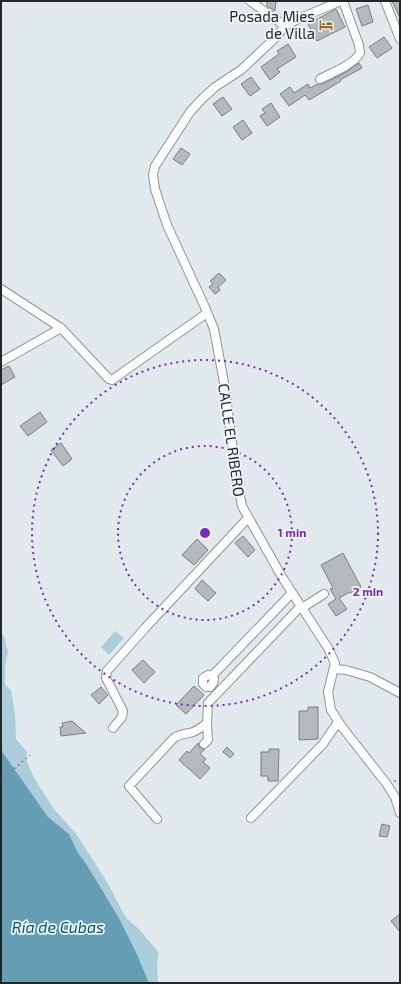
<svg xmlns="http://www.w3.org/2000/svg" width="401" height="984" viewBox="0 0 401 984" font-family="'Exo 2',sans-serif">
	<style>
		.green { fill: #aacdd9 }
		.water { fill: #659eb2 }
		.building { fill: #b3b9bc; stroke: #787e81 }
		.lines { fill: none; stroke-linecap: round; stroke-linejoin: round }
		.minor-casing { stroke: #8e9497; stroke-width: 10 }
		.path { stroke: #7e8385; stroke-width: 1.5; stroke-dasharray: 2 3; stroke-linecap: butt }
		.minor { stroke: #fff; stroke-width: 8 }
		.ring { fill: none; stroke: #7b2cbf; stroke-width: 2; stroke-dasharray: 2 4 }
		.labels { text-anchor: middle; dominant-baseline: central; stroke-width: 3.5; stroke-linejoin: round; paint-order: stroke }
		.poi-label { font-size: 15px; fill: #232627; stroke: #eff6f9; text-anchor: end }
		.street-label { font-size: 15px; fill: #232627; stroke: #eff6f9 }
		.water-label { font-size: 16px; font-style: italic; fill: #06586d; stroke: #eff6f9 }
		.centre { fill: #7b2cbf; stroke: #eff6f9; stroke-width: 2 }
		.ring-label { font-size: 12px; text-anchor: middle; font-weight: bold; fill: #7b2cbf; stroke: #eff6f9; stroke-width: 3.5; stroke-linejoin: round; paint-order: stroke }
	</style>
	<rect width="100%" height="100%" fill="#e2e9ec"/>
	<path class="green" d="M115 631 124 638 109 655 101 647Z
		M1 633 4 636 8 652 5 666V685L11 690 15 714 16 739 27 752 26 759 34 778 54 809 77 835 107 882 126 918 139 929 159 953 157 963 158 983H149L136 952 119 918 87 865 78 853 69 834 48 817 1 750Z"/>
	<path class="water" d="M1 750 48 817 69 834 78 853 87 865 119 918 136 952 149 983H1Z"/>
	<path class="building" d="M267 1H276L275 11 267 6Z
		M392 1H400V18Z
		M368 5 373 22 362 26 356 9Z
		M336 9 345 27 317 41 308 24Z
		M384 37 392 48 377 58 369 47Z
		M288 44 296 57 277 69 280 72 270 80 261 67 279 54 277 51Z
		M359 63 362 68 340 80 341 81 309 100 305 95 289 106 280 94 290 87 294 93 308 84 310 88 318 84H322L345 73Z
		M251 77 260 89 250 96 241 84Z
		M223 97 232 109 222 116 213 104Z
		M271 103 280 117 267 126 260 116 265 113 262 109Z
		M243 120 252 133 242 140 233 127Z
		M181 148 190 154 182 165 173 159Z
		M219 273 226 280 218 287 220 290 215 294 209 287 213 284 210 281Z
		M9 366 15 377 1 385V370Z
		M40 412 47 422 28 436 20 426Z
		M61 443 72 459 63 466 51 450Z
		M243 536 255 550 248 557 235 543Z
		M197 539 208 550 194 565 182 555Z
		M343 553 361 587 350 593V592L339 598 347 609 336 616 328 604 336 599 330 589 333 588 321 565Z
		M202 580 216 593 208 601 195 589Z
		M143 660 155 672 144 683 132 670Z
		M194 686 204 695 186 714 176 705Z
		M101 687 108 695 99 704 91 695Z
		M308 707H318V739L299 740V711H308Z
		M72 721 86 733 61 736 60 727H63L62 723Z
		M198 743 200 748 205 749 200 754 206 759 203 762 210 768 200 779 179 760 187 751 189 753Z
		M227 747 234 754 230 758 223 752Z
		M269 749H279L278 781H268V776H261V752H269Z
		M382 824 390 826 387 837 379 836Z
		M400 914V932L391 921Z"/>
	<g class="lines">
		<g class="minor-casing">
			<path id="minor" d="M250 1 285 26
				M341 1 298 19 285 26 274 39 241 70 215 87 202 99 190 112 155 166 153 175 155 189 167 225 204 305 214 329 225 388 237 481 242 506 282 577 328 648 335 663 328 692 331 710 342 727 386 783 395 797 400 813
				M385 1 400 39
				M320 79C333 72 352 66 360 53L359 45 343 1
				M1 289 61 328 109 379 112 380 207 313
				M1 362 61 328
				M302 608 324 594
				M334 669 346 670 370 677 400 693
				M212 676 214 679 213 683 210 687H206L203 684V678L208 675 212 676 292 593
				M207 723 208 703 301 606
				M113 728 122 717 123 711 106 678 107 671 146 627 248 518
				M251 818 323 744 338 722
				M157 819 129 786 174 738C180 734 186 734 193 732 198 730 202 727 207 723L208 740 204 744"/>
		</g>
		<path class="path" d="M394 781 400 780
			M1 784 14 769 30 755"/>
		<use href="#minor" class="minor"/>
	</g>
	<g class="ring">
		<circle cx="205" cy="533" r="87"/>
		<circle cx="205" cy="533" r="173"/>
	</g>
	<defs>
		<g id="hotel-bare" transform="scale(1.08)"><path d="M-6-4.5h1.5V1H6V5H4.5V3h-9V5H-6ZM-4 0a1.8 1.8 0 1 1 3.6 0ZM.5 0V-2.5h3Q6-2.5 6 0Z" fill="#9f6c22" stroke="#eff6f9" stroke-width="2.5" paint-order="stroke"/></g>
	</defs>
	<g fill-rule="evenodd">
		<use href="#hotel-bare" x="326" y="25"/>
	</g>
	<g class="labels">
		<g class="poi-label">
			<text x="315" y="16">Posada Mies<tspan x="315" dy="17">de Villa</tspan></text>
		</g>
		<g class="street-label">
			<text transform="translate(232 440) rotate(82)">CALLE EL RIBERO</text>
		</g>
		<g class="water-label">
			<text x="58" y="926">Ría de Cubas</text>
		</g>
	</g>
	<circle cx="205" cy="533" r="6" class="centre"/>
	<g class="ring-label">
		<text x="292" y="537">1 min</text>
		<text x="368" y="596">2 min</text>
	</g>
	<rect width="401" height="984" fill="none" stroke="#232627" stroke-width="4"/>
</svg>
